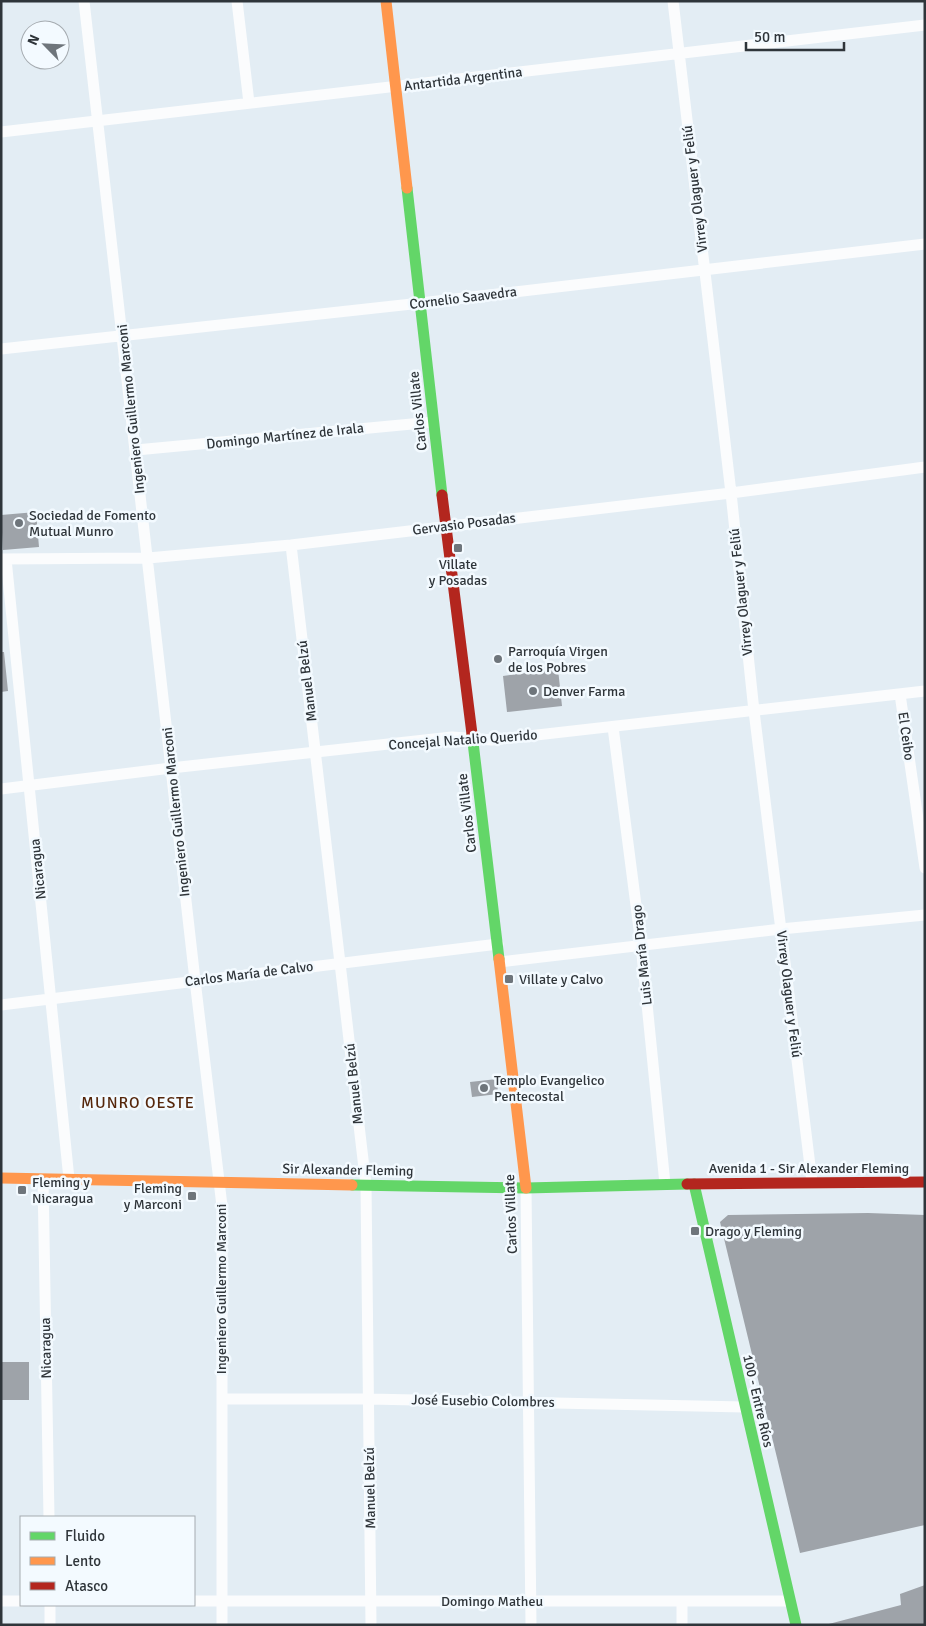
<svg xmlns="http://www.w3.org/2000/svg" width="926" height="1626" viewBox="0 0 926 1626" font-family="Signika,sans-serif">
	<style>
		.building { fill: #9ea3a9 }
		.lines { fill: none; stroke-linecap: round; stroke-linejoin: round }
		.street { stroke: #fbfcfd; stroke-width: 11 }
		.fast { stroke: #63d668; stroke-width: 11 }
		.slow { stroke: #ff974d; stroke-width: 11 }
		.jam { stroke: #b3261e; stroke-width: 11 }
		.poi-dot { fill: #6e757b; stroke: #f3faff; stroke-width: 2 }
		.labels { text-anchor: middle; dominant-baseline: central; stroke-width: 5; stroke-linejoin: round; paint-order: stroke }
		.street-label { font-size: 14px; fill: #2f353a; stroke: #f3faff }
		.poi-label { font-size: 14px; fill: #2f353a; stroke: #f3faff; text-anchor: start }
		.quarter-label { font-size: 16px; letter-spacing: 1px; fill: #56270c; stroke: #f3faff }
	</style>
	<rect width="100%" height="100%" fill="#e3edf4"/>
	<path class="building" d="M36 512 39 547 3 550 1 515Z
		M1 652H4L8 691 1 692Z
		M558 669 562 706 507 712 503 676Z
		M497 1079 498 1094 472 1097 470 1082Z
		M868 1213 925 1215V1525L800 1553 720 1222 728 1215Z
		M1 1362H29V1400H1Z
		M925 1585V1625H825L901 1605 900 1594Z"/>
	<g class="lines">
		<path class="street" d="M84 1 195 980 222 1206V1625
			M237 1 249 103
			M673 1 731 493 754 711 812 1182
			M1 132 925 25
			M1 349 421 303 925 244
			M136 450 433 422
			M291 545 366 1185 371 1625
			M1 559 148 558 291 545 731 493 925 467
			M6 559 69 1179
			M900 694 925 868
			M613 727 641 944 665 1184
			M1 789 171 768 452 737 492 740 925 691
			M500 962 781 929 925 915
			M1 1005 498 944
			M43 1179 49 1517
			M526 1188 531 1625
			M222 1399H369L744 1407
			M1 1601H21
			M194 1601H790
			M682 1601V1625
			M50 1625V1605"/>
		<path class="fast" d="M407 188 442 495
			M472 734 499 959
			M694 1184 796 1625
			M352 1185 526 1188 687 1184"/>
		<path class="slow" d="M386 1 407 188
			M499 959 526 1188
			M1 1178 352 1185"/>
		<path class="jam" d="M442 495 472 734
			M687 1184 925 1182"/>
	</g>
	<g class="poi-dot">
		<circle cx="19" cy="523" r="5"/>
		<rect x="453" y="543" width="10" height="10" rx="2.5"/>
		<circle cx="498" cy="659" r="5"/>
		<circle cx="533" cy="691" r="5"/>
		<rect x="504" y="974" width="10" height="10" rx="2.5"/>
		<circle cx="484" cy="1088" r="5"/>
		<rect x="17" y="1185" width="10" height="10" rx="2.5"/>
		<rect x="187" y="1191" width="10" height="10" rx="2.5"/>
		<rect x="690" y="1226" width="10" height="10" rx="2.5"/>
	</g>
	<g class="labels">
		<g class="street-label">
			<text transform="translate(463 79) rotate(-7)">Antartida Argentina</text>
			<text transform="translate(695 189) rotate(-97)">Virrey Olaguer y Feliú</text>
			<text transform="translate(463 298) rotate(-7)">Cornelio Saavedra</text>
			<text transform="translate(131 409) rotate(-96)">Ingeniero Guillermo Marconi</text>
			<text transform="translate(418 411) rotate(-96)">Carlos Villate</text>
			<text transform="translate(285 436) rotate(-6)">Domingo Martínez de Irala</text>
			<text transform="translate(464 524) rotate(-7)">Gervasio Posadas</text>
			<text transform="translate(741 592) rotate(-96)">Virrey Olaguer y Feliú</text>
			<text transform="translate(307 681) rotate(-97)">Manuel Belzú</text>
			<text transform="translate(906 736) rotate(82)">El Ceibo</text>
			<text transform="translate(463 740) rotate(-4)">Concejal Natalio Querido</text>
			<text transform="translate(176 812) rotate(-96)">Ingeniero Guillermo Marconi</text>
			<text transform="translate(467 813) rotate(-97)">Carlos Villate</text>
			<text transform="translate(38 869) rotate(-96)">Nicaragua</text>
			<text transform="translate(642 955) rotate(-96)">Luis María Drago</text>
			<text transform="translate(249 974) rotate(-7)">Carlos María de Calvo</text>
			<text transform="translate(789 994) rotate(83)">Virrey Olaguer y Feliú</text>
			<text transform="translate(354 1084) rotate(-96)">Manuel Belzú</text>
			<text x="809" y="1168">Avenida 1 - Sir Alexander Fleming</text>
			<text transform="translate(348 1170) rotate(1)">Sir Alexander Fleming</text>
			<text transform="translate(511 1214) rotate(-92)">Carlos Villate</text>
			<text transform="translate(221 1289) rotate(-90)">Ingeniero Guillermo Marconi</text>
			<text transform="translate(46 1348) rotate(-91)">Nicaragua</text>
			<text transform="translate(483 1401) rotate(1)">José Eusebio Colombres</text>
			<text transform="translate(758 1401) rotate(77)">100 - Entre Ríos</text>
			<text transform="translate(370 1488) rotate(-91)">Manuel Belzú</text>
			<text x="492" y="1601">Domingo Matheu</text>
		</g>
		<g class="poi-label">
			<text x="29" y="515">Sociedad de Fomento<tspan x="29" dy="16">Mutual Munro</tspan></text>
			<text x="458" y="564" text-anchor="middle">Villate<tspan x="458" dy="16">y Posadas</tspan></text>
			<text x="508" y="651">Parroquía Virgen<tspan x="508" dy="16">de los Pobres</tspan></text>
			<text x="543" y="691">Denver Farma</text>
			<text x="519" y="979">Villate y Calvo</text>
			<text x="494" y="1080">Templo Evangelico<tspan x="494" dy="16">Pentecostal</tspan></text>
			<text x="32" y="1182">Fleming y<tspan x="32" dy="16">Nicaragua</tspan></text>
			<text x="182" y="1188" text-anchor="end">Fleming<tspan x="182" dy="16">y Marconi</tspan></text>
			<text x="705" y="1231">Drago y Fleming</text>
		</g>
		<g class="quarter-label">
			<text x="138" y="1103">MUNRO OESTE</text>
		</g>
	</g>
	<rect width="926" height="1626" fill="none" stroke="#2f353a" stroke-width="5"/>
	<rect x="20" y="1516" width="175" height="90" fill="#f3faff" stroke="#a5abb0"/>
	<rect x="30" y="1532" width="25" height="8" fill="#63d668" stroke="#a5abb0"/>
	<text x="65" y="1541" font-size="15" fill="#2f353a">Fluido</text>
	<rect x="30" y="1557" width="25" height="8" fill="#ff974d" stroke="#a5abb0"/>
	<text x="65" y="1566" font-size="15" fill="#2f353a">Lento</text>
	<rect x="30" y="1582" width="25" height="8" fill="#b3261e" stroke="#a5abb0"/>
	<text x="65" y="1591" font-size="15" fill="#2f353a">Atasco</text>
	<g transform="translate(45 45) rotate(294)"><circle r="24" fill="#f3faff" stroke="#a5abb0"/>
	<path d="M0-4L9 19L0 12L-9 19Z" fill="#6e757b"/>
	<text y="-8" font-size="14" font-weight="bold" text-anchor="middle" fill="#2f353a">N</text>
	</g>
	<path d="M746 42v8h98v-8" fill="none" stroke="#2f353a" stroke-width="2.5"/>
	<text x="754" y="42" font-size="15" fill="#2f353a" stroke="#f3faff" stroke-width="4" paint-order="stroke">50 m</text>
</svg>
